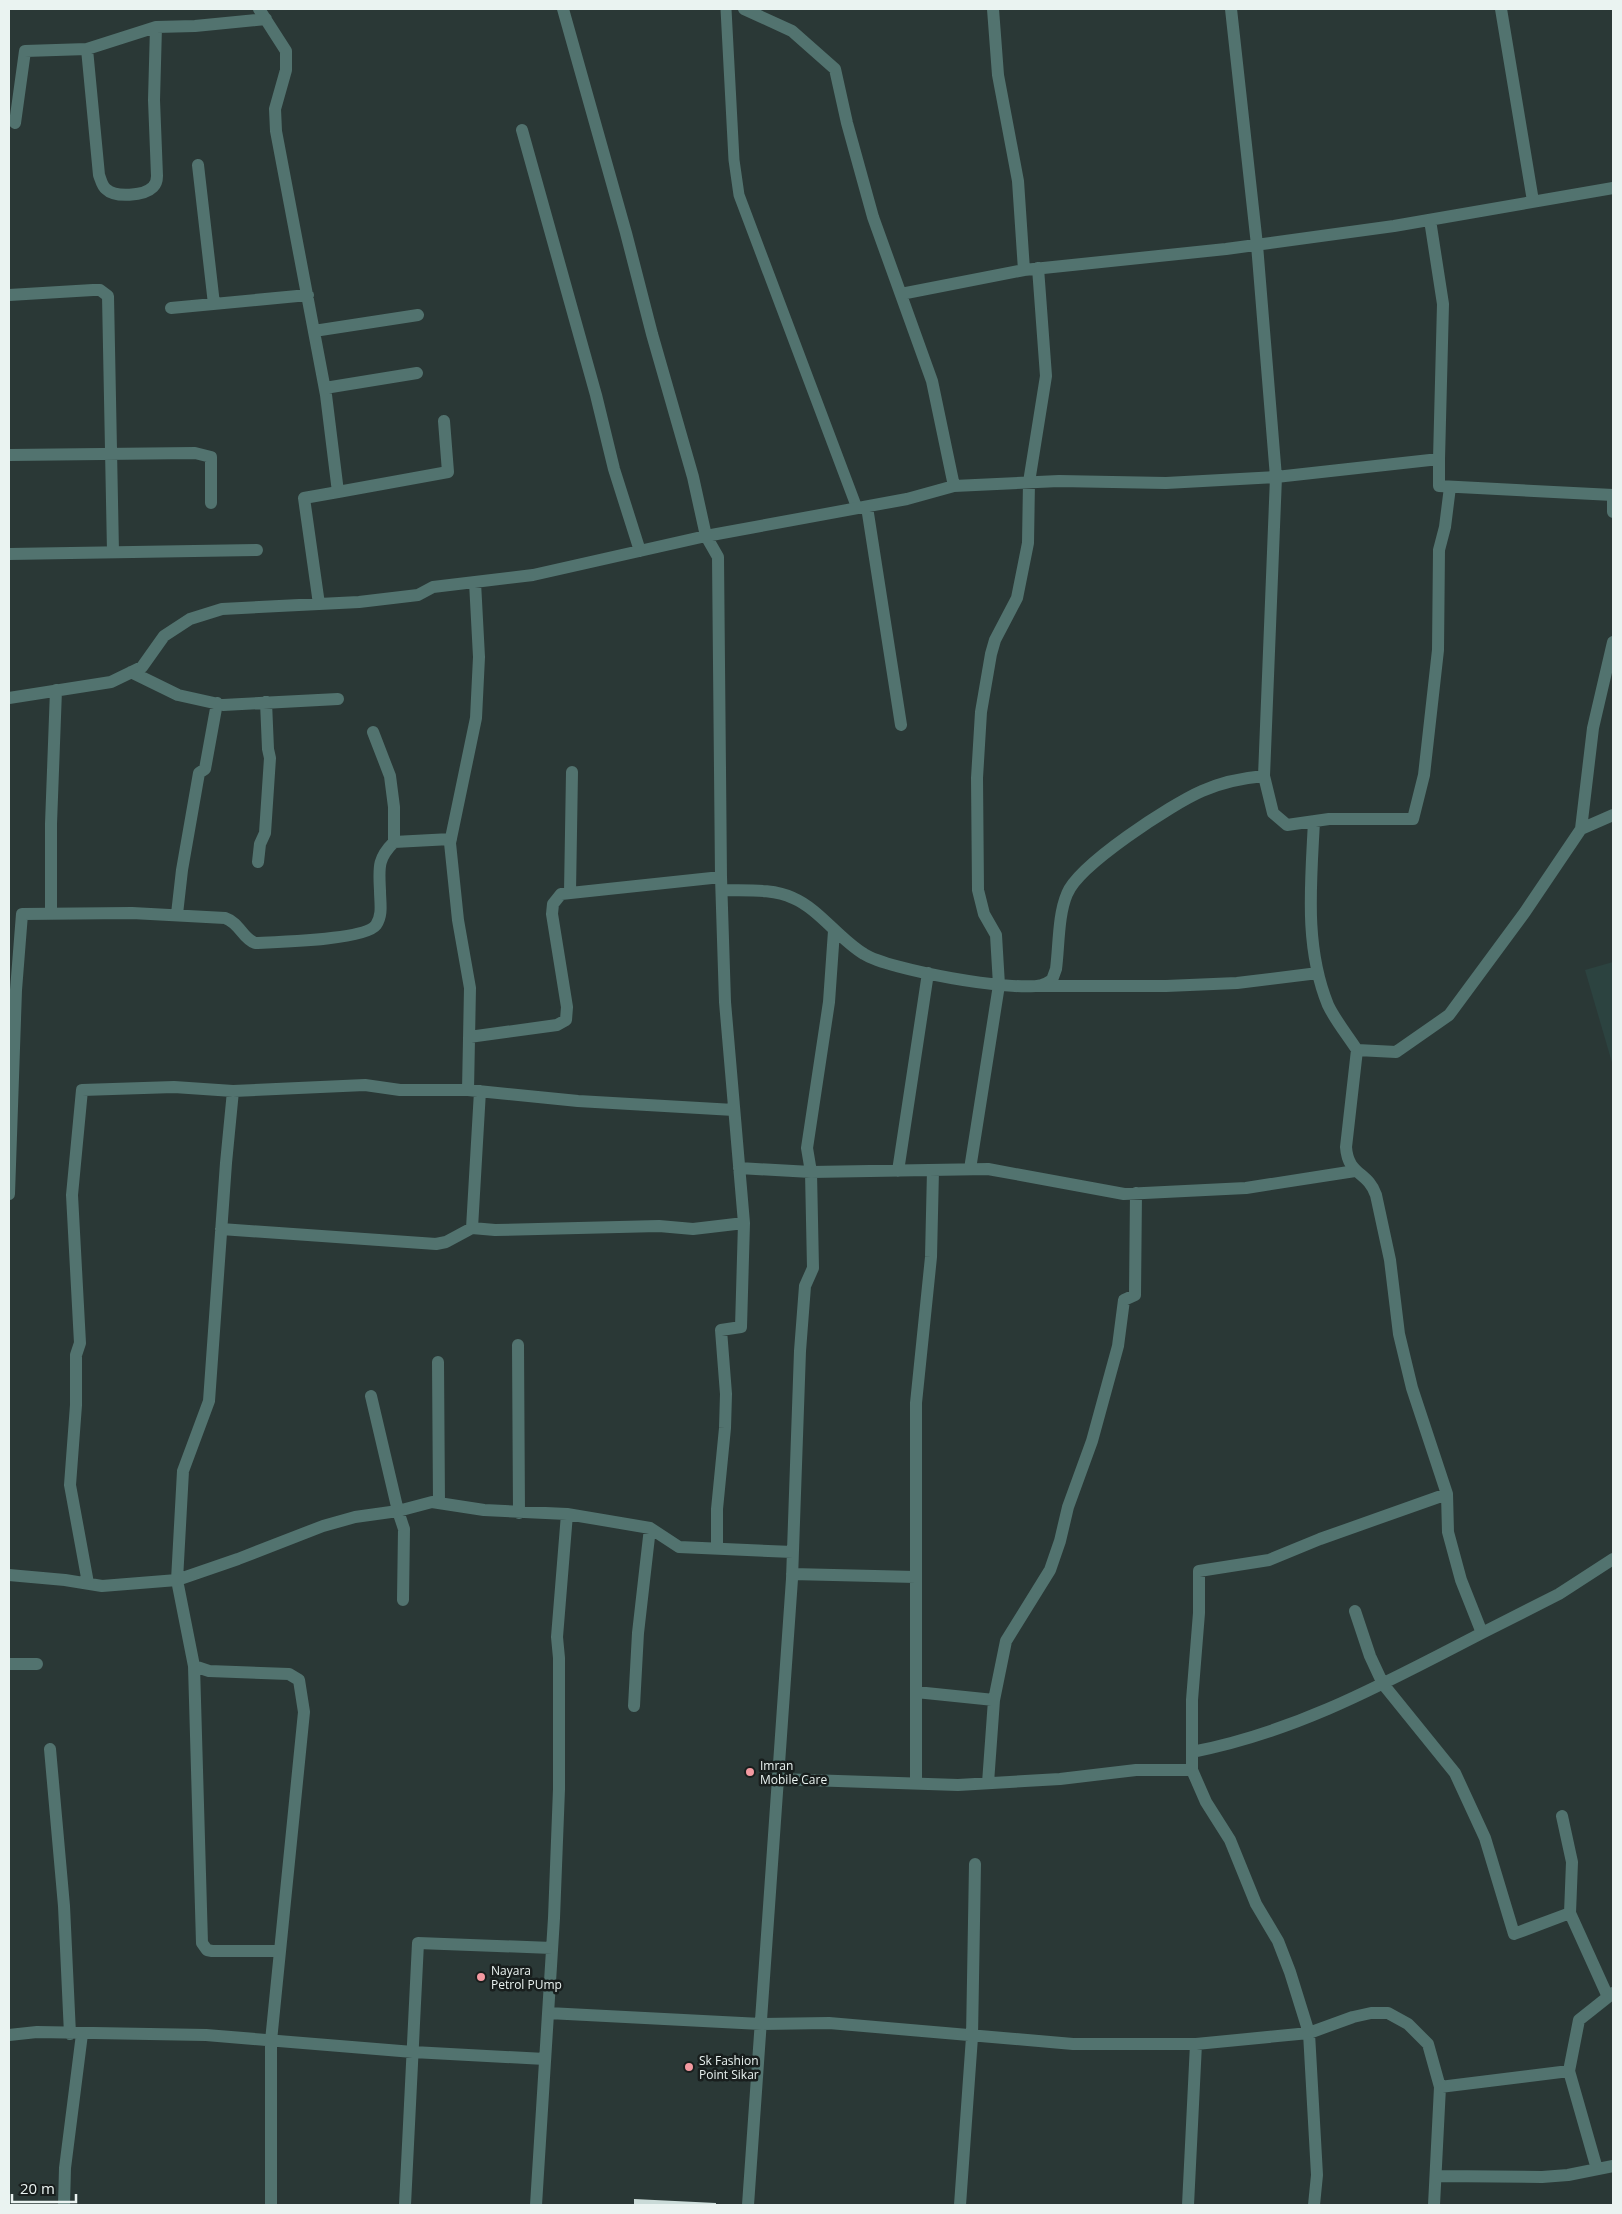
<svg xmlns="http://www.w3.org/2000/svg" width="1622" height="2214" viewBox="0 0 1622 2214" font-family="'Open Sans',sans-serif">
	<style>
		.built { fill: #2c4340 }
		.building { fill: #c9dad7 }
		.lines { fill: none; stroke-linecap: round; stroke-linejoin: round }
		.service { stroke: #52736f; stroke-width: 11 }
		.minor { stroke: #52736f; stroke-width: 12 }
		.poi-dot { fill: #f49aa1; stroke: #181e1d; stroke-width: 2 }
		.labels { text-anchor: middle; dominant-baseline: central; stroke-width: 5; stroke-linejoin: round; paint-order: stroke }
		.poi-label { font-size: 12px; fill: #eaf3f1; stroke: #181e1d; text-anchor: start }
	</style>
	<rect width="100%" height="100%" fill="#2a3836"/>
	<path class="built" d="M1613 962V1066L1585 970Z"/>
	<path class="building" d="M634 2199 716 2203V2205H634Z"/>
	<g class="lines">
		<path class="service" d="M726 9 734 160 739 195 857 508"/>
		<path class="minor" d="M259 9 286 51V70L275 109 276 131 326 395 338 492 304 498 319 604
			M563 9 626 233 652 334 693 477 706 536 718 557 721 877 725 1002 744 1223 741 1327 721 1330 726 1394 725 1428 717 1509V1548
			M744 9 792 31 835 69 847 123 873 217 932 381 954 486
			M993 9 998 75 1018 181 1024 270
			M1231 9 1257 245 1276 477 1264 776 1273 813 1287 825 1329 819H1413L1424 775 1438 650 1439 550 1445 527 1450 487
			M1501 9 1533 201
			M87 49 99 175C101 180 102 186 106 189 115 198 144 196 153 187 156 184 157 180 157 176L154 100 156 27
			M15 123 25 51 87 49 156 27 195 26 266 19
			M522 130 596 395 614 469 640 551
			M198 165 214 304
			M1430 220 1443 304 1439 459
			M901 294 1024 270 1226 249 1394 226 1613 188
			M9 295 93 290H100L108 296 113 552
			M171 308 308 295
			M314 331 418 315
			M325 388 417 373
			M9 455 195 453 211 457V503
			M338 492 448 472 444 421
			M1613 495V512
			M867 507 901 725
			M9 554 257 550
			M131 672 178 695 223 705 338 699
			M9 698 111 682 142 667 164 636 190 619 222 609 359 602 418 595 433 587 533 575 706 536 907 499 954 486 1059 481 1166 483 1276 477 1439 459V486L1613 495
			M373 732 390 776 394 807V842
			M1314 821C1311 883 1304 946 1328 1005 1335 1020 1348 1036 1357 1050L1396 1052 1449 1015 1525 912 1581 829 1593 728 1613 642
			M1581 829 1613 815
			M258 862 260 844 265 833 270 758 268 749 266 702
			M722 890C744 891 772 888 793 898 819 909 839 939 864 954 889 970 1013 992 1042 985 1045 984 1049 982 1052 980L1056 969C1059 946 1058 915 1067 894 1078 865 1172 804 1202 791 1222 782 1242 778 1264 776
			M570 892 572 772
			M51 913V824L56 690
			M177 914 182 870 199 773 205 769 217 703
			M1041 986H1166L1237 983 1318 973
			M469 1037 557 1025 566 1020 567 1007 552 914 553 904 561 894 721 877
			M1357 1050 1346 1147C1348 1176 1368 1171 1376 1195L1390 1260 1399 1334 1412 1388 1447 1494 1448 1532 1461 1580 1482 1633 1559 1594 1613 1559
			M468 1090 470 988 458 920 450 843 476 718 479 657 475 582
			M480 1091 472 1228 495 1230 659 1226 693 1229 744 1223
			M739 1168 811 1172 988 1169 1124 1194 1246 1188 1355 1171
			M970 1169 999 985 996 935 984 914 978 890 977 778 981 712 991 654 995 640 1017 598 1028 543 1029 482 1046 376 1038 268
			M898 1171 928 973
			M9 1194 16 990 22 914 132 913 225 918C240 923 242 938 255 943 276 942 365 940 376 925 383 915 380 902 380 891 379 868 377 859 394 842L451 839
			M221 1229 436 1244 446 1242 472 1228
			M518 1345 519 1513
			M438 1362 439 1503
			M792 1574 916 1577
			M9 1575 65 1580 102 1586 177 1580 238 1559 323 1526 355 1517 398 1511 371 1396
			M88 1583 70 1485 76 1405V1355L80 1343 72 1195 82 1090 174 1087 233 1091
			M403 1600 404 1529 398 1511 432 1502 484 1510 567 1514 650 1528 679 1547 793 1552
			M1355 1611 1370 1656 1383 1684 1455 1773 1485 1838 1514 1934 1570 1913 1608 1997
			M9 1664H37
			M194 1666 202 1943 207 1950 212 1951H280
			M916 1692 994 1700 1006 1641 1050 1570 1060 1541 1068 1507 1092 1441 1118 1346 1124 1300 1135 1295 1136 1193
			M634 1706 638 1633 650 1528
			M50 1749 64 1906 70 2034
			M1192 1752C1297 1732 1387 1682 1482 1633
			M778 1779 958 1785 1060 1779 1136 1770H1192
			M988 1783 994 1700
			M916 1784V1403L931 1257 933 1170
			M1562 1816 1572 1862 1570 1913
			M548 2013 761 2024 829 2023 1073 2044H1196L1309 2033 1353 2017 1371 2013H1388L1408 2024 1428 2044 1440 2087 1434 2205
			M9 2035 37 2032 206 2035 413 2052 545 2059
			M1440 2087 1569 2071
			M1597 2169 1569 2071 1579 2020 1613 1993
			M1437 2176 1542 2177 1568 2175 1613 2166
			M64 2205 65 2168 82 2034
			M271 2205V2041L304 1712 299 1680 289 1674 209 1671 194 1666 177 1580 183 1471 209 1401 226 1163 233 1091 365 1085 400 1090H468L578 1101 734 1110
			M405 2205 418 1943 552 1948
			M536 2205 554 1918 559 1789V1658L557 1637 567 1514
			M748 2205 792 1579 800 1351 805 1286 813 1268 811 1172 807 1148 829 1002 834 931
			M960 2205 972 2037 975 1864
			M1188 2205 1196 2044
			M1314 2205 1317 2175 1309 2033 1290 1972 1278 1941 1256 1904 1230 1840 1206 1802 1192 1770V1700L1199 1613V1571L1269 1560 1320 1539 1447 1494"/>
	</g>
	<g class="poi-dot">
		<circle cx="750" cy="1772" r="5"/>
		<circle cx="481" cy="1977" r="5"/>
		<circle cx="689" cy="2067" r="5"/>
	</g>
	<g class="labels">
		<g class="poi-label">
			<text x="760" y="1765">Imran<tspan x="760" dy="14">Mobile Care</tspan></text>
			<text x="491" y="1970">Nayara<tspan x="491" dy="14">Petrol PUmp</tspan></text>
			<text x="699" y="2060">Sk Fashion<tspan x="699" dy="14">Point Sikar</tspan></text>
		</g>
	</g>
	<rect width="1622" height="2214" fill="none" stroke="#eaf3f1" stroke-width="20"/>
	<path d="M12 2194v8h64v-8" fill="none" stroke="#eaf3f1" stroke-width="2.5"/>
	<text x="20" y="2194" font-size="15" fill="#eaf3f1" stroke="#181e1d" stroke-width="4" paint-order="stroke">20 m</text>
</svg>
